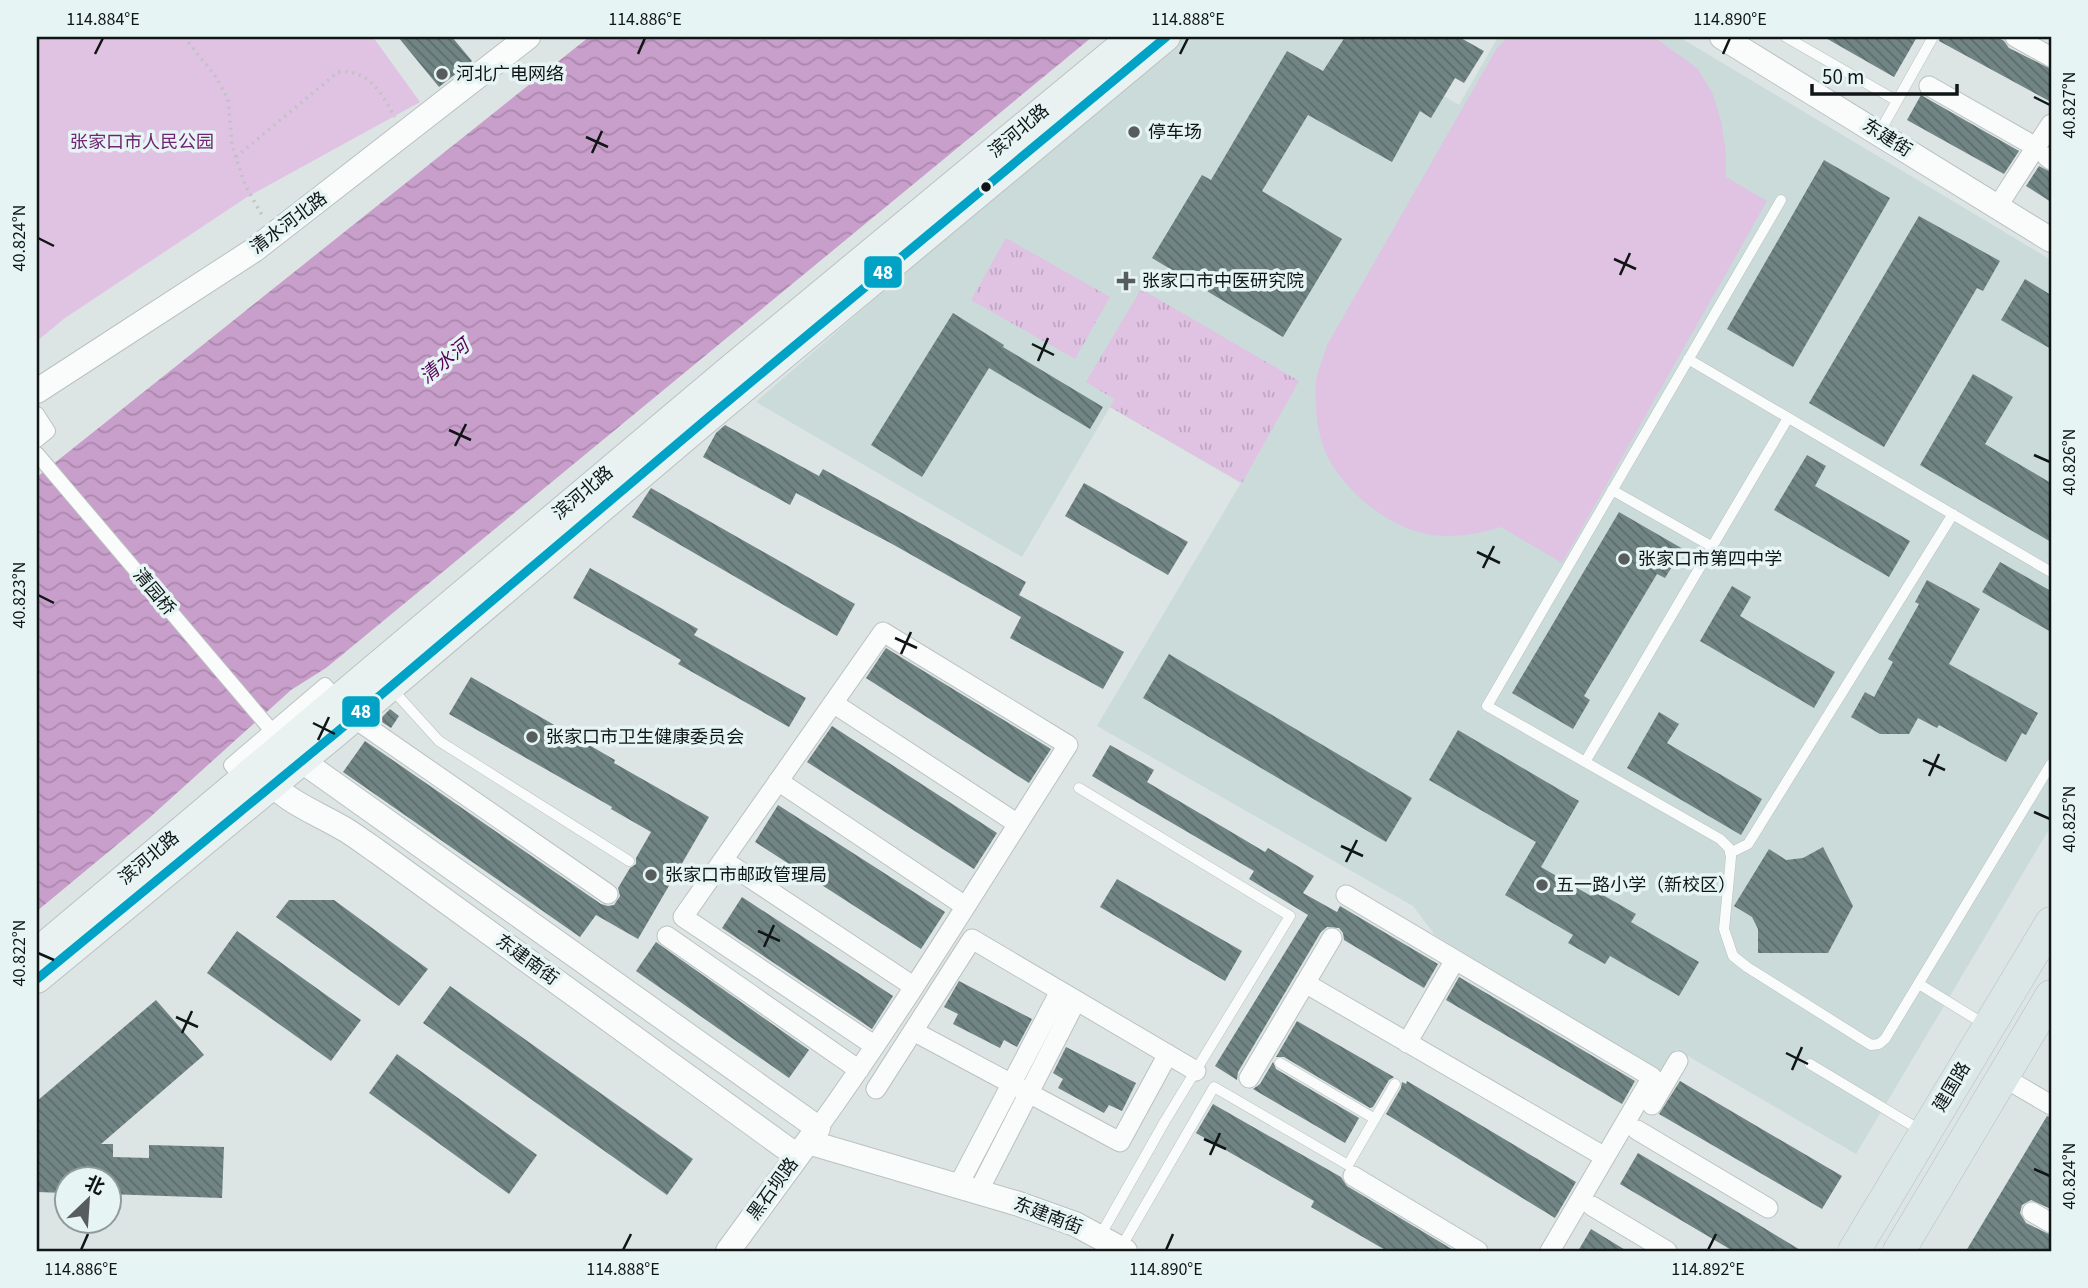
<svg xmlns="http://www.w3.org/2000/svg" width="2088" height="1288" viewBox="0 0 2088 1288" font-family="'Source Sans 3','Noto Sans SC',sans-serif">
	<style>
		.built { fill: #cadbda }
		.grass { fill: url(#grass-tufts) }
		.park { fill: #e0c2e3 }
		.water { fill: url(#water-waves) }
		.building { fill: url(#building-back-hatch) }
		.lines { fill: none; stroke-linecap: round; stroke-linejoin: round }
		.service-casing { stroke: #bbc1c1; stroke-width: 11 }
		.pedestrian-casing { stroke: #bbc1c1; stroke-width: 16 }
		.minor-casing { stroke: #bbc1c1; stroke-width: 21 }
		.tertiary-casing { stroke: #bbc1c1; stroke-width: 26 }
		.secondary-casing { stroke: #bbc1c1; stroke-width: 30 }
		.primary-casing { stroke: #b9bebe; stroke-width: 33 }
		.path { stroke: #c0c3c3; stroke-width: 3.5; stroke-dasharray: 2 5; stroke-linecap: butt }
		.service { stroke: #fafbfb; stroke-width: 10 }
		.pedestrian { stroke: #fafbfb; stroke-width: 14 }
		.minor { stroke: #fafbfb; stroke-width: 19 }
		.tertiary { stroke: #fafbfb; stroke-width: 24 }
		.secondary { stroke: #eaf1f1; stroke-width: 28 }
		.primary { stroke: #dbe7e7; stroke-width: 32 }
		.bus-1-casing { stroke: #e6f5f4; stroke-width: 14 }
		.bus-1 { stroke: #01a2c5; stroke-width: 9 }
		.ticks { fill: none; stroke: #101515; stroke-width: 2.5 }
		.poi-dot { fill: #575d5d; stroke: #e6f5f4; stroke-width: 2.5 }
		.bus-dot { fill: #101515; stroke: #e6f5f4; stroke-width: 2.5 }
		.labels { text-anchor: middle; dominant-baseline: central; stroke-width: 7; stroke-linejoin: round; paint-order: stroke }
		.poi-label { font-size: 18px; fill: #101515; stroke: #e6f5f4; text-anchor: start }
		.street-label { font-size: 18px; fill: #101515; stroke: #e6f5f4 }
		.park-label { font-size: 18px; fill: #702472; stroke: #e6f5f4 }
		.water-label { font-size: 19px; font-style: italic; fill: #560459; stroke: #e6f5f4 }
		.line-badge { stroke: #e6f5f4; stroke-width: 2.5 }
		.badge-label { font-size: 19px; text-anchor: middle; font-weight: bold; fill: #fff }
		.neatline { fill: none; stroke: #101515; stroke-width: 2.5 }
		.ticks-label { font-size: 18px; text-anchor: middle; fill: #101515 }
	</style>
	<defs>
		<pattern id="grass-tufts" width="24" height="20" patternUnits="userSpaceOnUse" patternTransform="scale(1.75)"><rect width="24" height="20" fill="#e0c2e3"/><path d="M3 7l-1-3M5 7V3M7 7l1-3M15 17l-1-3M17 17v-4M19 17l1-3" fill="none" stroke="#bfa6c2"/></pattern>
		<pattern id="water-waves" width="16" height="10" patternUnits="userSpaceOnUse" patternTransform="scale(1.75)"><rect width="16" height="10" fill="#c89eca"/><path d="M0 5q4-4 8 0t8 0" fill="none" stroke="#ab87ad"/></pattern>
		<pattern id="building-back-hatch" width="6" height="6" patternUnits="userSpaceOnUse" patternTransform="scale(1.75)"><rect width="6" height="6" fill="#728585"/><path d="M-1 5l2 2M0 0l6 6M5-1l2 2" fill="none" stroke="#5c6c6c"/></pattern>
	</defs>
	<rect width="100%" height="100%" fill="#dce4e4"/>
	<path class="built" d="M1176 37H1342L1459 105 1498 37H1679L2051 260V826L1856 1154 1676 1049 1662 1072 1435 935 1413 906 1097 726 1241 483 1110 407 1022 557 756 402Z"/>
	<path class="grass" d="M1006 238 1110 297 1075 359 971 300Z
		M1141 289 1299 381 1242 483 1110 407 1114 399 1086 382Z"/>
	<path class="park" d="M37 37H373L420 102 247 197 65 318 37 341Z
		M1508 37H1654L1697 68 1713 94 1721 121 1726 153V177L1767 201 1562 563 1501 527C1478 534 1452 539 1427 534 1386 527 1337 485 1323 446 1316 426 1315 402 1316 382 1317 370 1324 357 1327 345L1497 48Z"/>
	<path class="water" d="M589 37H1092L326 668 291 690 148 819 37 911V477Z"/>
	<path class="building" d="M398 37H452L472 61 439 87Z
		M1345 37H1459L1484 51 1464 83 1455 78 1431 118 1420 111 1392 162 1308 115 1262 191 1342 239 1283 337 1152 258 1202 175 1211 180 1287 51 1323 71Z
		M1824 37H1917L1894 77Z
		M1940 37H1997L2004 41 2009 48 2051 69V102L1939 41Z
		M1921 95 2019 151 2004 174 1907 120Z
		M1824 160 1890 198 1793 367 1727 329Z
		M2039 166 2051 172V202L2026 186Z
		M1919 216 2000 261 1983 291 1977 288 1884 447 1809 403Z
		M2025 279 2051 295V349L2001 320Z
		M953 313 1004 345 1003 347 1103 407 1090 429 989 368 922 477 871 445Z
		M1973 374 2013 397 1985 444 2051 483V542L1920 465Z
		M725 425 819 476 823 469 1026 582 1019 595 1124 652 1103 689 1010 638 1021 617 894 545 796 493 790 505 703 457 716 433Z
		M1807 455 1826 466 1815 486 1910 541 1889 577 1774 510Z
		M1084 483 1188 542 1168 575 1065 516Z
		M651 488 855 604 837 636 632 517Z
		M1619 512 1683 549 1665 578 1657 574 1584 696 1590 700 1573 729 1512 693Z
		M2000 562 2051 591V632L1982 592Z
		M590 568 698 629 694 635 806 698 789 727 678 664 681 660 573 598Z
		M1927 580 1980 609 1949 664 2038 713 2026 735 2022 733 2006 762 1939 725 1937 728 1918 718 1909 734H1880L1851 717 1865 692 1874 697 1893 662 1888 659 1919 604 1915 602Z
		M1732 586 1751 597 1740 616 1835 672 1814 708 1700 641Z
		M886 648 1051 749 1029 783 866 678Z
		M1169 654 1412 798 1386 842 1143 698Z
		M471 677 615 760 614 763 709 817 638 939 596 915 580 937 343 772 365 741 601 904 608 906 614 905 620 896 618 888 630 868 636 864V858L651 832 611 809 612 807 449 714Z
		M390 709 399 716 391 728 379 720Z
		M1659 712 1679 724 1667 743 1762 799 1741 835 1627 768Z
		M832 726 997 833 974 869 807 762Z
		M1458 730 1579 801 1541 867 1591 896 1594 890 1636 914 1631 922 1699 962 1679 996 1610 956 1605 964 1568 943 1573 935 1505 895 1536 842 1429 780Z
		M1110 745 1154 770 1147 782 1265 852 1268 848 1314 876 1303 893 1337 912 1340 906 1438 964 1424 988 1344 940 1343 933 1339 928 1327 927 1321 932 1238 1072 1237 1080 1215 1066 1308 915 1249 879 1254 871 1092 776Z
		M778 805 945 912 921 949 755 842Z
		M1823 847 1853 906 1828 953H1758V929L1752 917 1734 906 1769 849 1786 860 1803 858Z
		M1117 879 1242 951 1225 981 1100 907Z
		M742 897 893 996 872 1029 722 928Z
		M289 900H334L428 969 399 1006 276 917Z
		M237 931 361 1020 331 1061 207 973Z
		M656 942 809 1050 789 1078 636 971Z
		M1459 977 1635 1081 1622 1104 1446 1000Z
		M959 981 1032 1019 1017 1047 1004 1040 1000 1048 953 1024 958 1014 944 1007Z
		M450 986 693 1159 667 1195 423 1023Z
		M156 1000 204 1055 101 1144H113V1157L149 1158V1145L224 1147 222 1198 108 1194V1180H66V1193L37 1192V1101Z
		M1297 1021 1394 1077 1389 1080 1373 1107 1370 1108 1284 1057H1276Z
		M1066 1047 1136 1083 1122 1111 1109 1105 1104 1113 1058 1088 1063 1079 1053 1073Z
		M397 1054 537 1155 509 1194 369 1093Z
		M1273 1062 1276 1069 1359 1118 1345 1143 1253 1089 1260 1084Z
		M1407 1081 1576 1182 1555 1218 1386 1114 1401 1088 1402 1082 1406 1084Z
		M1680 1081 1842 1176 1822 1209 1659 1114Z
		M1213 1104 1341 1177 1347 1186 1455 1251H1387L1311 1207 1314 1201 1196 1133Z
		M2047 1116 2051 1117V1209L2031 1200 2022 1205 2020 1213 2026 1223 2051 1235V1251H1966Z
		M1638 1153 1751 1220 1802 1251H1733L1620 1184Z
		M1591 1229 1627 1251H1578Z"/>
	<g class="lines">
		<g class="service-casing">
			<path id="service" d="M1786 37 1897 101
				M1879 133 1933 37
				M1781 200 1487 706 1720 839 1729 848 1731 857 1724 929 1733 956 1747 967 1871 1045 1879 1044 1885 1039 2051 764
				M1688 359 2051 572
				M1612 490 1711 546
				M391 688 439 741 629 861
				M1585 762 1788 418
				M1079 788 1290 916 1165 1121 1100 1236
				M1730 853 1748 844 1953 514
				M1919 984 1984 1024
				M1280 1063 1375 1119
				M1810 1064 1920 1130
				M1120 1249 1214 1087 1348 1165 1395 1084"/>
		</g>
		<g class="pedestrian-casing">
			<path id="pedestrian" d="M37 414 48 431 37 440
				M37 454 272 731
				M243 779 231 765 325 685 338 700"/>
		</g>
		<g class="minor-casing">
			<path id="minor" d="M2015 37 2051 57
				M1929 86 2036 147
				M2047 157 2051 160
				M1997 207 2051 124
				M833 703 1018 824
				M346 708 354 718 608 894
				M778 781 965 906
				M723 860 913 986
				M1346 895 1652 1077 1550 1251
				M667 936 859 1070
				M1305 983 1605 1157
				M913 1031 1120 1142 1168 1054
				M1407 1043 1455 960
				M2003 1077 2051 1105
				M1249 1078 1332 938
				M876 1089 972 939 1196 1071
				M1652 1105 1678 1061
				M818 1128C907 1004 986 873 1068 745L883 632 683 917 875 1046
				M1637 1130 1768 1208
				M1353 1176 1478 1251
				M958 1186 1060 991
				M978 1192 1076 1001
				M1592 1206 1667 1251
				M2032 1212 2051 1223"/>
		</g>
		<g class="tertiary-casing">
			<path id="tertiary" d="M1722 37 2051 240
				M37 391 254 250 528 37
				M290 747 302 761 818 1128 728 1251
				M259 771C286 803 312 810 346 830 357 837 368 845 378 852L797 1156
				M808 1142 1019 1204 1075 1224 1125 1251"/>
		</g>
		<g class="secondary-casing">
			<path id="secondary" d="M37 952 734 366 1132 37
				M37 979 337 732 709 417 1166 37"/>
		</g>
		<g class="primary-casing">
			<path id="primary" d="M1854 1251 2051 923
				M1899 1251 2051 996"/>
		</g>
		<path class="path" d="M184 37 216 77 228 99 232 145 245 185 263 217
			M236 157 338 72C369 69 381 93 395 117"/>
		<use href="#service" class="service"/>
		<use href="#pedestrian" class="pedestrian"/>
		<use href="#minor" class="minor"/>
		<use href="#tertiary" class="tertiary"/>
		<use href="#secondary" class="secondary"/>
		<use href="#primary" class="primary"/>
		<g class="bus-1-casing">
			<path id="bus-1" d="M37 979 337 732 709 417 1166 37"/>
		</g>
		<use href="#bus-1" class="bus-1"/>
	</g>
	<path class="ticks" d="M95 54 103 38M638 54 645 38M1180 54 1188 38M1723 54 1730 38M2034 97 2050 105M586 137 608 147M592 153 602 131M38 238 54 246M1614 259 1636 269M1620 275 1630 253M1032 344 1054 355M1038 361 1048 338M449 430 471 440M455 446 466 424M2034 455 2050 462M1477 552 1500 563M1483 568 1494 546M38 595 54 603M895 638 917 648M901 654 911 632M313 723 335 734M318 740 329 717M1923 760 1945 770M1929 776 1939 754M2034 812 2050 819M1341 846 1363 856M1346 862 1357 840M758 931 780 941M764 947 774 925M38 953 54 960M176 1017 198 1027M182 1033 192 1011M1786 1053 1808 1064M1792 1070 1802 1047M1204 1139 1226 1149M1210 1155 1220 1133M2034 1169 2050 1176M81 1250 88 1234M623 1250 631 1234M1166 1250 1173 1234M1708 1250 1716 1234"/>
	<g class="poi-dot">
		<circle cx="442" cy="74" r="7"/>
		<circle cx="1134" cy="132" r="7"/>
		<path d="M1122.5 270.5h7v7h7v7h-7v7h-7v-7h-7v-7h7z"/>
		<circle cx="1624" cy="559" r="7"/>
		<circle cx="532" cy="737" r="7"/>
		<circle cx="651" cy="875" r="7"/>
		<circle cx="1542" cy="885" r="7"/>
	</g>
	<circle class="bus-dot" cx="986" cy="187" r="6"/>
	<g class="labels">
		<g class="poi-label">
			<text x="456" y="74">河北广电网络</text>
			<text x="1148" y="132">停车场</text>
			<text x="1142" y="281">张家口市中医研究院</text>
			<text x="1638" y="559">张家口市第四中学</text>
			<text x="546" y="737">张家口市卫生健康委员会</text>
			<text x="665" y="875">张家口市邮政管理局</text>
			<text x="1556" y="885">五一路小学（新校区）</text>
		</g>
		<g class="street-label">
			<text transform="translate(1019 131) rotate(-40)">滨河北路</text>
			<text transform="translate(1887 138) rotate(32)">东建街</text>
			<text transform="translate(289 223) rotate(-37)">清水河北路</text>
			<text transform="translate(583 493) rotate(-40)">滨河北路</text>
			<text transform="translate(154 592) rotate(50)">清园桥</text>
			<text transform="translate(149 858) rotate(-40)">滨河北路</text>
			<text transform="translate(527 960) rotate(36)">东建南街</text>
			<text transform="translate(1952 1087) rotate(-59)">建国路</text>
			<text transform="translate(773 1189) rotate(-54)">黑石坝路</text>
			<text transform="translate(1048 1216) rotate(21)">东建南街</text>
		</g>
		<g class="park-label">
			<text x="142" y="142">张家口市人民公园</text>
		</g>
		<g class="water-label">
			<text transform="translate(445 362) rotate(-39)">清水河</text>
		</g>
	</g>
	<g class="line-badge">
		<rect x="863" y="255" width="40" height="34" rx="7" fill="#01a2c5"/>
		<rect x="341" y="695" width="40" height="33" rx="7" fill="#01a2c5"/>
	</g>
	<g class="badge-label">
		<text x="883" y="279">48</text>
		<text x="361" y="718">48</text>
	</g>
	<rect width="2088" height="1288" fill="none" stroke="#e6f5f4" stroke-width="77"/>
	<g transform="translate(88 1200) rotate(25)"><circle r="33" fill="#e6f5f4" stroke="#909b9b" stroke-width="2"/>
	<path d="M0-5L12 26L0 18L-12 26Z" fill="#575d5d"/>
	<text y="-10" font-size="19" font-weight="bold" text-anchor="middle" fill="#101515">北</text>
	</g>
	<path d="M1812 84v10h145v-10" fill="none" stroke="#101515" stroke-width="3.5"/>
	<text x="1822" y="84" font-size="21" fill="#101515" stroke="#e6f5f4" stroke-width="5" paint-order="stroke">50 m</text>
	<rect x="38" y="38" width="2012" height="1212" class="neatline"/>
	<g class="ticks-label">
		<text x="103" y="25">114.884°E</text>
		<text x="645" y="25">114.886°E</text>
		<text x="1188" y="25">114.888°E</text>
		<text x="1730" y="25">114.890°E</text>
		<text transform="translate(2069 105) rotate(-90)" y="6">40.827°N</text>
		<text transform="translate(19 238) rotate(-90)" y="6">40.824°N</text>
		<text transform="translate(2069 462) rotate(-90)" y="6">40.826°N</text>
		<text transform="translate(19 595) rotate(-90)" y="6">40.823°N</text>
		<text transform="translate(2069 819) rotate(-90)" y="6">40.825°N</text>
		<text transform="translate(19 953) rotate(-90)" y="6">40.822°N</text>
		<text transform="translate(2069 1176) rotate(-90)" y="6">40.824°N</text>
		<text x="81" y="1275">114.886°E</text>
		<text x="623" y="1275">114.888°E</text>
		<text x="1166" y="1275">114.890°E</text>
		<text x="1708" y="1275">114.892°E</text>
	</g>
</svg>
